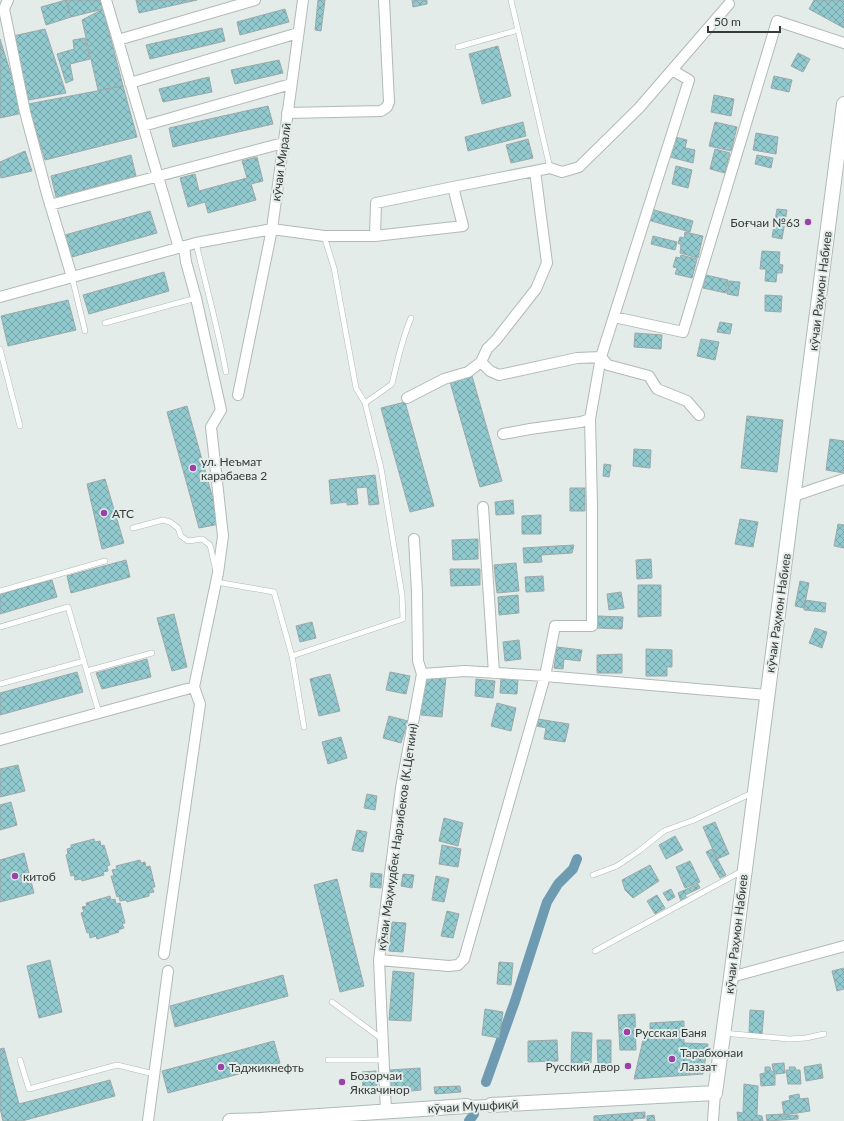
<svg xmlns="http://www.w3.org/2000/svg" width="844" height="1121" viewBox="0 0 844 1121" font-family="Lato,sans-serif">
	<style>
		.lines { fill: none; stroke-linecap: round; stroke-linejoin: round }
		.canal { stroke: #6f9bb2; stroke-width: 10 }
		.building { fill: url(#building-cross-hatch); stroke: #9ea8a9 }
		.lane-casing { stroke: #b1bab7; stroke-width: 6 }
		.street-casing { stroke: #b1bab7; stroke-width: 12 }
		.secondary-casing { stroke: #b1bab7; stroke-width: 16 }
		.lane { stroke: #fff; stroke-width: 5 }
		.street { stroke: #fff; stroke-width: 10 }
		.secondary { stroke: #fff; stroke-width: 14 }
		.poi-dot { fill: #9d40a9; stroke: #e3ece9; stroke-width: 1.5 }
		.labels { text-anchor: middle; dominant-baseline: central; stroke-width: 4; stroke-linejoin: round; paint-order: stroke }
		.street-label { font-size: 12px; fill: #363a38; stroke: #e3ece9 }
		.poi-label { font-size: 12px; fill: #363a38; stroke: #e3ece9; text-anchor: start }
	</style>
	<defs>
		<pattern id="building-cross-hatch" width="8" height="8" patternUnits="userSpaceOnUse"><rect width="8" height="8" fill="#90c9ce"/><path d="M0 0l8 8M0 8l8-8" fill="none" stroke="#76a4a8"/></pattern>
	</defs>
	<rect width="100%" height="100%" fill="#e3ece9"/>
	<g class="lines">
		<path class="canal" d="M486 1082 515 1001 547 902 558 884 573 869 577 859
			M469 1121 474 1114"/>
	</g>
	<path class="building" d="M66 0H100L103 9 71 17Z
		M66 0 71 17 46 25 41 7Z
		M136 0H197L139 13Z
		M318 0H325L321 31 315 30Z
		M412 0H427V4L413 7Z
		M814 0H844V28L809 9Z
		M103 9 123 86 98 90 82 20Z
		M285 9 289 22 240 35 237 22Z
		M222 28 225 41 150 59 146 45Z
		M45 29 66 93 29 100 13 36Z
		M85 38 90 59 70 64 73 80 66 83 57 54 74 49 73 40Z
		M0 39 23 113 0 118Z
		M498 46 511 96 482 104 469 54Z
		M798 53 810 59 803 72 791 66Z
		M279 60 283 73 235 84 231 70Z
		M774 76 792 80 789 92 771 88Z
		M209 77 212 92 163 102 159 89Z
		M123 86 137 137 45 160 28 104Z
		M714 95 734 99 731 116 711 112Z
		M268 106 273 124 173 147 169 128Z
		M523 122 526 136 468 151 465 137Z
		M715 122 737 127 731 151 709 146Z
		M756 133 778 137 776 154 753 150Z
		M675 137 687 140 685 148 695 150 693 163 670 157Z
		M528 139 533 158 511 163 506 145Z
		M715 149 730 153 725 173 710 169Z
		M25 151 32 171 1 178 0 173V162Z
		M131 155 136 176 56 197 51 176Z
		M757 155 773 158 771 168 755 164Z
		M257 157 263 181 251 184 256 200 208 213 205 202 188 207 180 178 195 174 199 191 247 178 242 161Z
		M676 166 692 170 688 188 672 184Z
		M651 209 693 221 690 232 648 220Z
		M777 209 787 210 782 239 772 237Z
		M150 211 157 233 72 257 65 235Z
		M685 232 703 236 698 258 680 253 681 245 678 243 680 237 684 238Z
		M653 236 677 242 675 250 651 244Z
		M762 251 780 252 779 264 783 265 782 273H777L776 282 765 281 766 269H760Z
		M681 255 697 259 692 278 675 274 677 268 673 267 676 257 680 258Z
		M164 272 169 291 89 314 83 295Z
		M706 275 728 280 726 293 703 288Z
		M729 281 740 282 738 296 727 294Z
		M765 295 782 296 781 312 765 311Z
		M68 300 76 330 8 346 1 316Z
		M720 322 732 324 730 334 717 332Z
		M635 333 662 335 661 349 634 347Z
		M701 339 719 342 715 360 697 356Z
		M472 376 502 481 480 487 450 382Z
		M405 402 434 506 410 512 381 408Z
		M187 406 220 524 199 528 167 412Z
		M747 416 783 420 777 472 741 468Z
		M830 439 844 441V473L826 470Z
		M634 449 651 450 650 468 633 466Z
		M604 464 611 465 609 477 603 476Z
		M375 475 379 504 369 505 367 487 356 488 358 504 347 505V502L331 504 329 480Z
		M105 479 124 543 102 549 87 484Z
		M570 488H585V511H570Z
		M513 500 514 514 496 515 495 502Z
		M541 515V534H522V516Z
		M740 519 758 522 753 547 735 544Z
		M838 524 844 525V548L834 546Z
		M478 539V559L453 560 452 540Z
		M574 545 572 553 541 555 542 562 524 563 523 548Z
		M651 559 652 578 637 579 636 560Z
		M126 560 130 577 71 593 67 576Z
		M516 563 519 591 497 593 494 565Z
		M450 569H480V585L451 586Z
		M543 576 544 591 526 592 525 577Z
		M52 580 57 597 0 614V594Z
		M800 581 809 583 804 608 795 606Z
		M638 585H661V616L638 617Z
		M621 592 624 608 609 610 607 594Z
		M518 595 519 613 499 615 498 597Z
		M805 600 826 603 825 612 804 610Z
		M174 614 187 667 172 671 157 618Z
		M598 616 623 617 622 629 597 628Z
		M312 622 316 638 300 642 296 626Z
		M815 628 827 632 822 648 809 643Z
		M519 640 521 659 505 661 503 642Z
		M557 647 582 650 580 661 564 659 563 669 554 668Z
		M646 649 672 650V667H667V676H646Z
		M622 654V673H597V655Z
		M147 659 151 677 102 689 96 673Z
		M77 672 83 692 0 715V693Z
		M390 672 410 676 406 694 386 690Z
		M330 674 340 711 319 716 310 679Z
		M425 675 446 677 442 717 421 715Z
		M501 678 518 679 517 694 500 693Z
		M476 679 495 681 493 698 475 696Z
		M497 703 516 708 511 731 491 726Z
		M389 716 408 721 401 743 383 738Z
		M538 719 569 724 565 742 544 739 546 728 537 726Z
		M341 737 347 758 328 764 322 742Z
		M18 765 25 791 0 797V769Z
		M367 794 377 796 375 810 364 808Z
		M11 802 17 825 0 830V805Z
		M444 818 463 823 458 846 439 841Z
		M715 822 729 854 717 859 703 827Z
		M357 830 367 832 363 852 352 850Z
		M675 836 683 850 666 859 659 845Z
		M94 839 95 842 100 841 101 846 104 845 110 865 107 866 108 871 103 872 104 875 82 881 81 879 75 880 74 875 71 876 66 855 68 854 67 849 71 848V845Z
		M442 845 461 849 458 867 439 864Z
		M712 849 726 875 720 878 706 852Z
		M24 853 34 893 0 902V860Z
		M140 860 141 863 145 862 146 867 150 866 155 887H152L154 892 149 893V896L127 902 126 900 120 901 119 896 117 897 111 876H114L112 870 117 869 116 866Z
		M690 861 700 882 685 888 676 867Z
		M650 865 659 881 633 898 625 890 622 880Z
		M371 873 382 874 381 888 370 887Z
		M403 874 414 875 412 888 401 886Z
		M436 876 449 879 444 902 432 900Z
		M337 879 364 986 340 992 314 885Z
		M698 884 700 888 685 895 687 898 681 901 678 893Z
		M671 889 675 897 668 901 663 893Z
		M657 895 665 908 655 914 647 901Z
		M110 896 111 900 115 899 116 904 120 903 125 923 122 924 124 928 118 930 119 932 97 939 96 936 90 938 89 932 87 933 81 913 84 912 82 907 87 906 86 903Z
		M447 911 459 914 453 938 441 936Z
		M392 922 406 923 403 952 389 951Z
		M50 960 62 1012 39 1018 27 966Z
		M499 962 513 963 511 985 497 984Z
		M844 968V989L837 991 832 971Z
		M393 971 414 973 411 1021 389 1020Z
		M283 975 288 996 175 1027 170 1006Z
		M485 1009 503 1012 499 1038 482 1035Z
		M750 1010 764 1011 762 1034 749 1033Z
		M635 1014 636 1050H620L618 1015Z
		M684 1021V1043L708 1044 703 1074 634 1079 644 1036 650 1035V1023Z
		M572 1032 592 1033 591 1063H571Z
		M557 1040 558 1061 528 1062V1041Z
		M597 1040H611V1063L598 1064Z
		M274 1041 280 1063 168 1093 162 1071Z
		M4 1048 19 1104 110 1080 115 1096 22 1121H3L0 1108V1049Z
		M784 1063 785 1073 776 1074V1072L773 1070 772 1064Z
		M821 1064 823 1078 806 1081 804 1067Z
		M765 1067H770L771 1071 775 1072V1085L761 1086 760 1074 765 1073Z
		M789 1067H795L796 1070H800L801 1084H788L786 1070H790Z
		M420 1068 421 1090 392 1093 390 1070Z
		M376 1071 377 1092H363L362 1072Z
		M744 1084 758 1086 757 1115 762 1116 763 1121H738L737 1112 743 1113Z
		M460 1086 461 1092 435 1094 434 1087Z
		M799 1094 800 1099 808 1098 810 1111 784 1115 782 1102 790 1100 789 1096Z
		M645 1112V1118L633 1119V1121H594V1116Z
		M783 1114V1116L798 1115V1119L767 1121 766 1115Z
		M654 1115 655 1121H647V1116Z"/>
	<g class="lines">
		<g class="lane-casing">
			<path id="lane" d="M511 0 550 168
				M458 47 518 30
				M324 236 334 268 356 388 365 403
				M196 243C206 286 218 328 226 372
				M72 277 85 331
				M105 323 196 298
				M0 349 20 426
				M133 528 163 520 170 522 178 528 181 536 188 541 202 539 210 545 216 571
				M216 582 274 592 292 656 304 727
				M0 591 105 561
				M0 627 68 607 99 713
				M292 656 403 619 402 595 381 468 365 403 392 384C397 362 402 339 411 318
				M87 671 152 653
				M0 684 84 661
				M593 875 617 866 639 851 664 831 694 820 752 793
				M595 951 742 871
				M332 1002 382 1039
				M723 1033 789 1039 806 1038 824 1034
				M20 1060 29 1089 117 1065 154 1074
				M328 1060H384"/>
		</g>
		<g class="street-casing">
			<path id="street" d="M8 0 4 9 25 112 47 194 72 277
				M106 0 179 248
				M118 40 255 0
				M130 83 298 33
				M287 113 381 111 387 107 389 102 384 0
				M143 126 291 84
				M50 205 283 143
				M375 236 376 203 453 187 550 168 562 172 579 167 639 108 729 4
				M0 297 196 243 272 229 303 0
				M614 317 683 332 777 21 844 43
				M481 362 490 371 499 375 577 358 601 357 608 365 649 376 657 389 687 401 699 415
				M238 395 272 229 324 236H375L463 226 453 187
				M407 398 444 379 468 372 481 362 487 349 496 340 536 289 547 263 535 171
				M503 434 530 429 581 422 590 419
				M794 496 844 479
				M483 507 494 673
				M422 674 465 671 545 676 767 695
				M0 740 194 687
				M164 954 200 704 194 687 218 573 223 536 211 427 221 410 196 298 186 262 184 246
				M379 960 449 966 458 965 464 959 545 676 555 626H592V507L590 419 601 357 689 80 672 70
				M731 977 844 946
				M467 1106 491 1105
				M386 1111 379 960 401 788 422 674 418 661 417 592 414 539
				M148 1121 168 971
				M713 1121 715 1093"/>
		</g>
		<g class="secondary-casing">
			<path id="secondary" d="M491 1105 715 1093 731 977 844 104
				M230 1121 260 1120 467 1106"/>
		</g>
		<use href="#lane" class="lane"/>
		<use href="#street" class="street"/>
		<use href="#secondary" class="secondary"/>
	</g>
	<g class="poi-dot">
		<circle cx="808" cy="222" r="4"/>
		<circle cx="193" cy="468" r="4"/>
		<circle cx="104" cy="513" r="4"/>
		<circle cx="15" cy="876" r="4"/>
		<circle cx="627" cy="1032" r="4"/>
		<circle cx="672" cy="1059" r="4"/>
		<circle cx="628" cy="1066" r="4"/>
		<circle cx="221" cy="1067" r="4"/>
		<circle cx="342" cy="1082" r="4"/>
	</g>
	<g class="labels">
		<g class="street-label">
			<text transform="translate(281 162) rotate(-82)">кӯчаи Миралӣ</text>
			<text transform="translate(820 291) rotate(-83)">кӯчаи Раҳмон Набиев</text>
			<text transform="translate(778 613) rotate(-82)">кӯчаи Раҳмон Набиев</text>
			<text transform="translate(397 837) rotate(-82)">кӯчаи Маҳмудбек Нарзибеков (К.Цеткин)</text>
			<text transform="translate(736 934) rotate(-83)">кӯчаи Раҳмон Набиев</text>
			<text transform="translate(473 1106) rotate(-3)">кӯчаи Мушфиқӣ</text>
		</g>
		<g class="poi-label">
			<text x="800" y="222" text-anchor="end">Боғчаи №63</text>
			<text x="201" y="461">ул. Неъмат<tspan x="201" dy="14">карабаева 2</tspan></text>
			<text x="112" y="513">АТС</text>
			<text x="23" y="876">китоб</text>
			<text x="635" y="1032">Русская Баня</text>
			<text x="680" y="1052">Тарабхонаи<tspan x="680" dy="14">Лаззат</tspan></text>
			<text x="620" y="1066" text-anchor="end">Русский двор</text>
			<text x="229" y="1067">Таджикнефть</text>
			<text x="350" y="1075">Бозорчаи<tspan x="350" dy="14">Яккачинор</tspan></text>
		</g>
	</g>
	<path d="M708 26v6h72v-6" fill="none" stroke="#363a38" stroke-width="2"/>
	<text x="714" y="26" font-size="12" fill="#363a38" stroke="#e3ece9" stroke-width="3" paint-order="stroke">50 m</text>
</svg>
